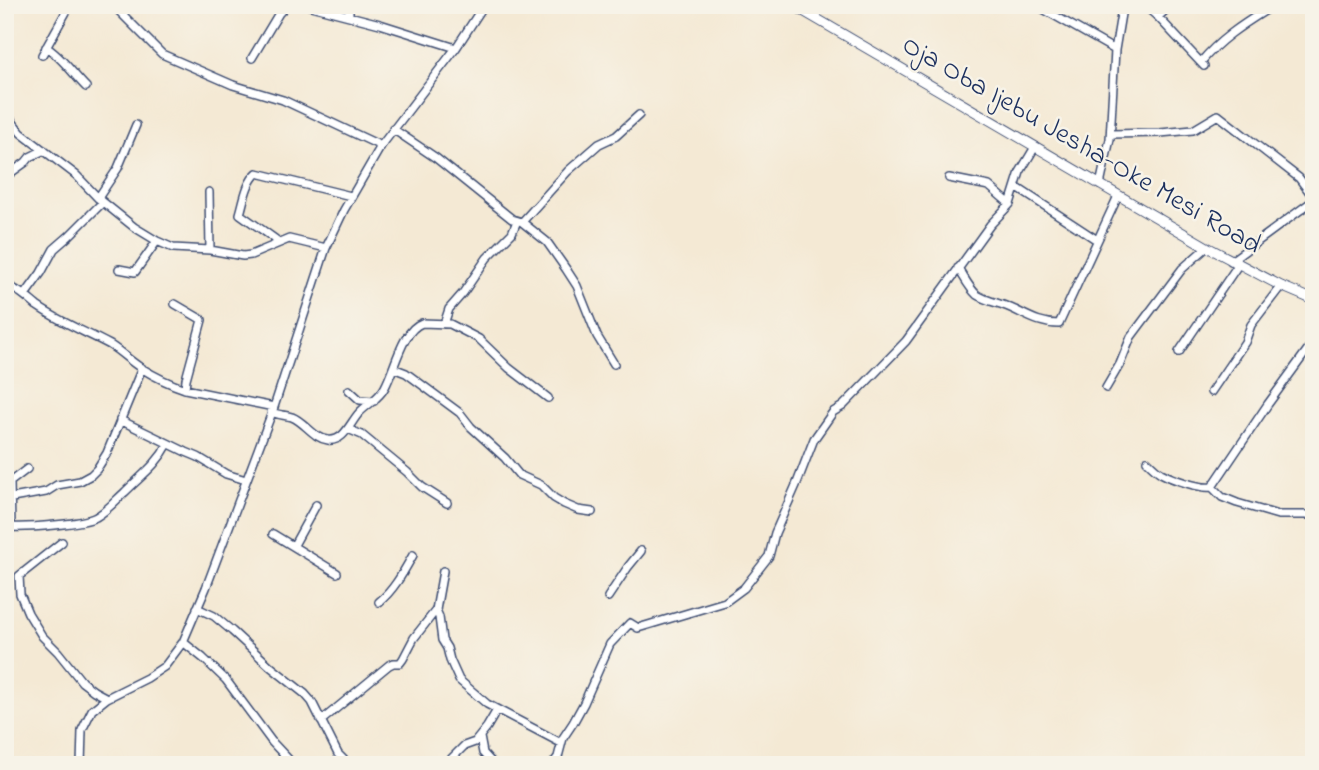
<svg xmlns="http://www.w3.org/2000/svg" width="1319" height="770" viewBox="0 0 1319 770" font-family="'Indie Flower',sans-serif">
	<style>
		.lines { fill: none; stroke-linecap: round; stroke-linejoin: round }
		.minor-casing { stroke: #3c4b70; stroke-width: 10 }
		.major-casing { stroke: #3c4b70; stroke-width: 11 }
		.minor { stroke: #fff; stroke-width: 7 }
		.major { stroke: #fff; stroke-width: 9 }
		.labels { text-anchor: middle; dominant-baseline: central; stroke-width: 5; stroke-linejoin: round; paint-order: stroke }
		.street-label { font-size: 28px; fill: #1b2f5e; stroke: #f7f3e8 }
	</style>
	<rect width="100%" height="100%" fill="#f7f3e8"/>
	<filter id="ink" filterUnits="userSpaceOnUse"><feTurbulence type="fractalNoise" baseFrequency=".0143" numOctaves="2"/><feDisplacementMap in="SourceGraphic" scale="14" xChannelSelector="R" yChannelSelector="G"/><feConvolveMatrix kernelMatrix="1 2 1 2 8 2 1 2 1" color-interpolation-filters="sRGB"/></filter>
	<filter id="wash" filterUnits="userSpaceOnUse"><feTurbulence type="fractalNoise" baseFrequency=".00686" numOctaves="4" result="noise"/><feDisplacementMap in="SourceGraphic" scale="28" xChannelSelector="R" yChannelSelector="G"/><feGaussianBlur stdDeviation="1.57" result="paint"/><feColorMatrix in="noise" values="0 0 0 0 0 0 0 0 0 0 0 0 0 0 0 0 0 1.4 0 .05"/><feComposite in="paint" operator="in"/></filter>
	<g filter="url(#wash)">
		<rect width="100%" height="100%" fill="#f4e9d4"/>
	</g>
	<g filter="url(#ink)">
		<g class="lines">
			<g class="minor-casing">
				<path id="minor" d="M113 5 162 54 233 85 283 100 381 146
					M307 5 380 24 456 48
					M1036 5 1115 50 1110 139 1100 185
					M1144 5 1158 17 1204 66
					M349 16V5
					M1158 17 1171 5
					M46 47C62 57 73 74 86 87
					M1115 50 1121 14 1124 5
					M42 55 70 5
					M252 58 279 13 287 5
					M1201 62C1219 40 1242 25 1266 10L1271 5
					M5 112 21 133 76 175 98 198 134 227 157 241 173 248 210 250 243 256 251 255 289 239 326 248
					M393 129 436 158 512 219 522 222 568 171 599 144 616 136 639 115
					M1111 134 1160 133 1193 130 1218 115 1299 178 1314 198
					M5 177 26 162 30 157 44 150
					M949 178 989 186 1010 204
					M1016 187 1097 240
					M209 192 210 250
					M98 198 118 168 136 125
					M522 222 547 242 566 269 577 286 597 336 614 364
					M277 243 275 239 240 214C244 201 246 183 257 173L351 196
					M1231 261 1314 200
					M958 268C964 277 969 288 977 295 985 300 994 302 1003 305 1023 312 1036 324 1059 324L1118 196
					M119 269 135 272 157 241
					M5 286C19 289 27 298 37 306 60 322 86 332 110 345 121 352 130 361 141 368 154 376 170 384 185 389L274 407
					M25 295 41 273 54 249 69 236 103 202
					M175 304 199 318 202 320 186 379 185 389
					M444 324 449 309 463 293 487 258 512 233 517 221
					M1179 352 1238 265
					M393 368 406 373 460 413 471 427 505 458 519 475 541 485 554 498 564 504 578 510 592 512
					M1106 388 1120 364 1131 337 1182 269 1207 247
					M349 390 360 400 374 401
					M1211 392 1245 342 1251 325 1281 286
					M271 412C278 415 285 415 292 417 305 422 313 438 328 440 344 442 350 423 359 413 367 404 379 399 385 387 395 369 402 330 422 323L450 324 479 339 509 368 548 398
					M120 420 186 452 198 457 226 474 246 480
					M348 429 362 435 407 472 422 487 447 503
					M1147 461C1151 465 1156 470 1161 473 1172 479 1200 489 1212 487L1268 404 1314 341
					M27 469 10 482 11 527C27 528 84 524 96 517 107 511 116 500 125 492 142 475 157 465 168 444
					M1212 487 1222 497 1237 503 1278 515H1314
					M12 498 46 492 57 485 80 481 91 475 97 469 107 453 142 368
					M273 534 337 573
					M62 542 19 576 20 594 28 613 42 636 58 652 82 682 94 691 107 698
					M294 545 316 505
					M608 597 628 567 641 551
					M379 602C394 590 404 571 413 555
					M197 608 214 616 232 631 271 667 305 694 312 702 338 754 349 765
					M436 610 439 617 442 640 447 648 450 660 459 680 487 704 561 743
					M183 642 203 658 226 680 272 742 288 759 290 765
					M321 721 389 665 393 663H400L403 659 414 638 436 610 443 571
					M480 737 483 753 494 765
					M81 765 82 730 92 710 107 698 147 678 165 666 183 642 206 588 274 407 326 248 344 210 381 146 456 48 484 5
					M445 765 464 746 475 742 487 727 497 710
					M552 765 558 757 563 738 573 723 584 703 610 644 630 623 638 628 725 602 744 588 769 556 775 533 797 483 814 439 833 412 843 406 906 341 990 225 1010 204 1020 172 1035 147"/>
			</g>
			<g class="major-casing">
				<path id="major" d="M793 5 1207 247 1281 286 1314 300"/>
			</g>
			<use href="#minor" class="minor"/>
			<use href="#major" class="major"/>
		</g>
	</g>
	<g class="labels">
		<g class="street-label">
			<text transform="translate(1081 146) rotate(30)">Oja Oba Ijebu Jesha-Oke Mesi Road</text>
		</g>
	</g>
	<rect width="1319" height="770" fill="none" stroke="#f7f3e8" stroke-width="28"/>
</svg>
